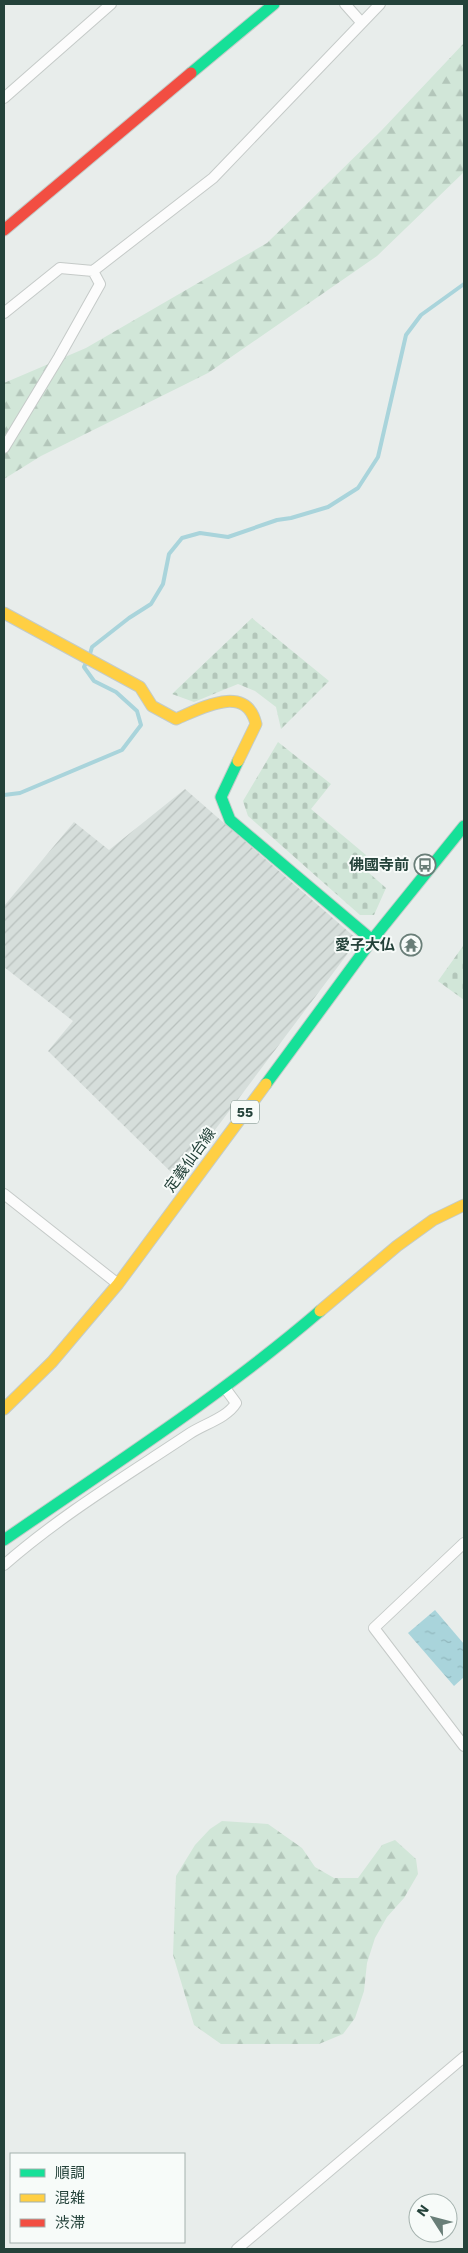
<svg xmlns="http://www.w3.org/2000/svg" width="468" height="2253" viewBox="0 0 468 2253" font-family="'Work Sans','Noto Sans JP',sans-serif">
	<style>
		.industrial { fill: url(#industrial-furrows) }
		.forest { fill: url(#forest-firs) }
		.cemetery { fill: url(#cemetery-stones) }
		.water { fill: url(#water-ripples) }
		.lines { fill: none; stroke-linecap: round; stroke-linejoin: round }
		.stream { stroke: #a9d4db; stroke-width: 4 }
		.street-casing { stroke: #c5cac8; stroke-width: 12 }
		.fast-casing { stroke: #c3cbc8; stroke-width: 13 }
		.slow-casing { stroke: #c3cbc8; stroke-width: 13 }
		.jam-casing { stroke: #c3cbc8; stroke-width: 13 }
		.street { stroke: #fcfcfc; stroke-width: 10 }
		.fast { stroke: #16e098; stroke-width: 11 }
		.slow { stroke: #ffcf43; stroke-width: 11 }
		.jam { stroke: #f24e42; stroke-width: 11 }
		.labels { text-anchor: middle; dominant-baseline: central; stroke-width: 4; stroke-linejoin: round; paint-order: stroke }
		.shield { fill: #f7fbf9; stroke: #637a73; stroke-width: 1 }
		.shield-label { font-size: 14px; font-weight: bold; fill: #24423a }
		.poi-label { font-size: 15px; font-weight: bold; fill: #24423a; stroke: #f7fbf9; text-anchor: end }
		.street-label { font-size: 15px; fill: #24423a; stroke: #f7fbf9 }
	</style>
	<defs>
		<pattern id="industrial-furrows" width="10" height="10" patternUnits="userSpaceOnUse" patternTransform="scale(1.25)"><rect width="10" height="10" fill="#d6dedb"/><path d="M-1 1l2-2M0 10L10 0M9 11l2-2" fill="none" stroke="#b8c0bd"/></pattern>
		<pattern id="forest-firs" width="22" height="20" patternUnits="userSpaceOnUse" patternTransform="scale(1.25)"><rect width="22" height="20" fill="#d1e6d8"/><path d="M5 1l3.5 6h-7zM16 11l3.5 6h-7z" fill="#b3c6ba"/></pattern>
		<pattern id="cemetery-stones" width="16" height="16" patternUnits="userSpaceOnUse" patternTransform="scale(1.25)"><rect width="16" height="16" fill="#d1e6d8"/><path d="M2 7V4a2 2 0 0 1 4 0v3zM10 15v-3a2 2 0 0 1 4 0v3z" fill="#b3c6ba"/></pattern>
		<pattern id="water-ripples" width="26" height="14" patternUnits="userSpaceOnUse" patternTransform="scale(1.25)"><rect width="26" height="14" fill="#a9d4db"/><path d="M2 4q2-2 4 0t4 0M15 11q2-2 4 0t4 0" fill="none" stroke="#91b7bd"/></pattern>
	</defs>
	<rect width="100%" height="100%" fill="#e8edeb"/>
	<path class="industrial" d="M185 789 358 940 178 1179 48 1051 73 1021 4 967V906L74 822 109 850Z"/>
	<path class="forest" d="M464 43V172L377 256 208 373 41 456 4 479V383L86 348 267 243 381 131Z
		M222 1821 268 1824 302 1848 315 1867 334 1878H358L382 1845 395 1840 416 1859 418 1874 404 1898 387 1917 375 1938 367 1963 364 1991 355 2018 343 2034 319 2044H221L194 2025 173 1955 176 1876 195 1845 210 1829Z"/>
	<path class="cemetery" d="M252 618 329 681 281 729 276 707 255 691 238 684 194 702 172 694Z
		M278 742 331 784 311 809 366 855 360 865 386 888 374 915H360L248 816 243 801Z
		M463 946 464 947V1000L438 981Z"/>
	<path class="water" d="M435 1610 464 1644V1677L454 1686 408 1633Z"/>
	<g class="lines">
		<path class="stream" d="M90 654 92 647 129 618 151 604 163 584 169 554 182 538 200 533 228 537 277 520 291 518 328 507 358 488 378 457 406 335 421 315 464 284
			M4 795 20 793 122 750 141 725 137 711 116 692 94 681 84 667 87 661"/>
		<g class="street-casing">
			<path id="street" d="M345 4 361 22
				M4 98 111 4
				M4 313 60 268 93 271 213 178 380 4
				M4 448 59 357 100 284 93 271
				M4 1194 118 1284
				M464 1543 374 1628 464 1746
				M4 1565C61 1515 126 1476 189 1434 204 1424 227 1418 236 1403L225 1388
				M237 2249 464 2057"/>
		</g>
		<g class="fast-casing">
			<path id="fast" d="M191 73 274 4
				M238 761 221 797 230 820 372 940
				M266 1084 372 940 464 826
				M4 1540C111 1466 221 1396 320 1311"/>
		</g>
		<g class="slow-casing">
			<path id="slow" d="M4 613 140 687 152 706 176 719C202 708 246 683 256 724L238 761
				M320 1311 397 1246 433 1220 464 1205
				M4 1409 52 1362 118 1284 266 1084"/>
		</g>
		<g class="jam-casing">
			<path id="jam" d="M4 230 191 73"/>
		</g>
		<use href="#street" class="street"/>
		<use href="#fast" class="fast"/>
		<use href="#slow" class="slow"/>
		<use href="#jam" class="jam"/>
	</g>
	<defs>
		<g id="bus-ring" transform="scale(1.125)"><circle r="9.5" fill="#f7fbf9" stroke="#697e78" stroke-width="1.5"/><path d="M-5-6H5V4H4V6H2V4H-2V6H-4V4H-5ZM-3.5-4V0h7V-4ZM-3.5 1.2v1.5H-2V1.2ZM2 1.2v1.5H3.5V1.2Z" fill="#697e78"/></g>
		<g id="temple-ring" transform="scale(1.125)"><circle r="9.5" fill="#f7fbf9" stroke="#697e78" stroke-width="1.5"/><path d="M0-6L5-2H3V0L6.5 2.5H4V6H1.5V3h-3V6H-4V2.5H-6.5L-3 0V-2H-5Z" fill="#697e78"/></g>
	</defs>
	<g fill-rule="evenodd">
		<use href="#bus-ring" x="425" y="865"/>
		<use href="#temple-ring" x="411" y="945"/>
	</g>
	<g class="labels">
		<rect class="shield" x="231" y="1100.5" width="28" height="23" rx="4"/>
		<g class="shield-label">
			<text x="245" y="1112">55</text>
		</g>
		<g class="poi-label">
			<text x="409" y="865">佛國寺前</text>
			<text x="395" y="945">愛子大仏</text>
		</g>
		<g class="street-label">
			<text transform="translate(190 1160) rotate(-54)">定義仙台線</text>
		</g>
	</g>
	<rect width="468" height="2253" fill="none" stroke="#24423a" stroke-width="10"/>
	<rect x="10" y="2153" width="175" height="90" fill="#f7fbf9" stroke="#a3b1ad"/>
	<rect x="20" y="2169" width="25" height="8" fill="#16e098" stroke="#a3b1ad"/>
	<text x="55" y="2178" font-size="15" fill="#24423a">順調</text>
	<rect x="20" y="2194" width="25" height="8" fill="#ffcf43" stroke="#a3b1ad"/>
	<text x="55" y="2203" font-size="15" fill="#24423a">混雑</text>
	<rect x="20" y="2219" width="25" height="8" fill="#f24e42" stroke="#a3b1ad"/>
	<text x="55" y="2228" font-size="15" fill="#24423a">渋滞</text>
	<g transform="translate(433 2218) rotate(306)"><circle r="24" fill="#f7fbf9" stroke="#a3b1ad"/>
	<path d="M0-4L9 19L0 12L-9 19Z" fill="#697e78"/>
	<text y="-8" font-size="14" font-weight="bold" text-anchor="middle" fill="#24423a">N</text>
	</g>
</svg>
